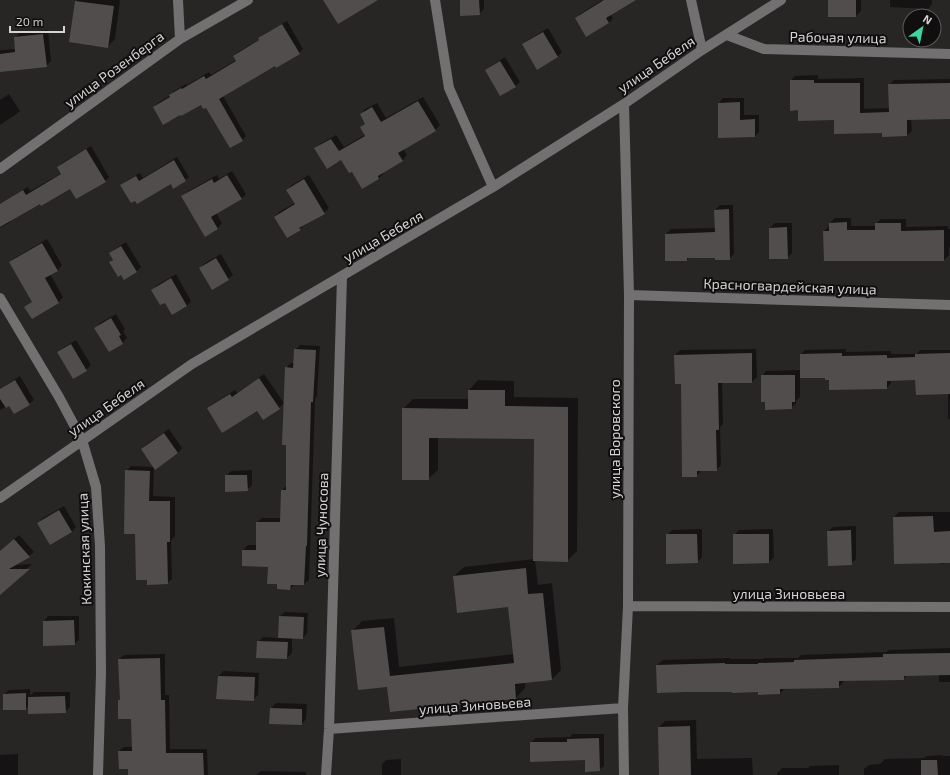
<svg xmlns="http://www.w3.org/2000/svg" width="950" height="775" viewBox="0 0 950 775" font-family="'Exo 2',sans-serif">
	<style>
		.shadow { fill: #0007 }
		.building { fill: #514d4d }
		.lines { fill: none; stroke-linecap: round; stroke-linejoin: round }
		.minor { stroke: #727070; stroke-width: 10 }
		.labels { text-anchor: middle; dominant-baseline: central; stroke-width: 4; stroke-linejoin: round; paint-order: stroke }
		.street-label { font-size: 14px; fill: #d5d3d3; stroke: #100e0e }
	</style>
	<rect width="100%" height="100%" fill="#282525"/>
	<path class="shadow" d="M77 0H120L115 39 108 46 76 1Z
		M461 0H484V9L479 14Z
		M602 0 604 2 608 0H633L610 14 613 18 609 23 587 36 576 18 580 14Z
		M829 0H861V11L856 16H829Z
		M890 0H932V4L928 9 890 7Z
		M287 21 303 49 299 53 275 65 223 96 246 136 242 140 206 106 201 103 154 107 158 103 169 96 174 91 186 84 187 85 209 72 211 75 236 60 234 56 238 52 260 39 264 34Z
		M548 28 562 52 557 57 523 45 528 40Z
		M48 30 51 61 46 66 0 71V50L16 49 15 38 19 33Z
		M505 57 520 82 515 86 487 70 491 66Z
		M818 75V79L864 78V109L890 108 889 85 894 80 950 79V118L911 119 912 131 907 135 883 132 799 109 791 80 795 76Z
		M9 94 20 111 15 115 0 125V100Z
		M423 97 440 125 435 130 403 149 407 155 403 160 383 172 384 173 379 178 362 188 352 171 342 159 315 149 320 144 336 135 344 147 366 134 362 127 366 123 361 114 365 109 377 103 386 118Z
		M723 98H744V115H759V132L755 136 719 137V103Z
		M91 146 109 177 105 182 70 188 40 202 13 219 9 223 0 228V206L12 198 16 194 28 187 30 191 62 173 58 167 62 163Z
		M177 157 189 177 185 180 171 183 122 185 125 182 140 173 143 178Z
		M232 171 246 194 241 199 216 213 222 223 218 228 205 235 183 197 187 192 217 175 219 179Z
		M309 175 329 208 324 213 305 225 300 229 275 217 279 212 295 203 287 190 292 185Z
		M720 205H733L734 254 729 259 716 257H689L687 260H666V234L671 229 716 228 715 210Z
		M835 218H851V226H876V224L881 219H906V227L948 226V229H950V247L949 248V255L944 260 824 231 829 226H830V223Z
		M775 223H792V253L787 258 770 228Z
		M47 239 62 265 58 270 50 274 63 297 59 302 32 318 26 307 33 301 10 262 15 258Z
		M126 242 141 267 136 272 110 262 113 259 110 253 115 249Z
		M221 254 233 275 228 279 200 268 205 263Z
		M176 274 191 301 187 306 153 290 157 285Z
		M116 314 125 329 123 331 127 338 122 343 96 328 100 323Z
		M76 340 91 365 86 370 73 378 58 352 63 348Z
		M300 345 320 346 317 396 315 399 311 524 309 580 304 584H295L290 589 278 583 269 566 243 565V550L248 545H257V522L262 518H281L282 491 286 486V368L291 363H294L295 350Z
		M756 349 757 377 752 382H722L723 424 720 427 721 465 716 470 701 471 696 476 682 383 675 355 680 350Z
		M846 349V352L891 351V354H917L920 350H950V419H948V393L916 379 891 380V383L887 388H830V379L826 377H800V397L796 401V404L791 408 762 376 766 371 801 370V354L805 350Z
		M264 374 284 403 279 408 258 410 208 408 213 404 235 390 237 393Z
		M20 376 34 400 29 404 9 405 0 410V389Z
		M478 380 514 381V397L578 398 577 551 567 561 535 560 538 585 552 583 561 670 552 679 525 682V688L516 698 388 686 352 631 362 621 394 618 399 667 515 654 509 606 454 576 464 567 534 559 535 438H438V470L428 479 403 409 413 399H469V390Z
		M169 429 182 448 178 453 156 468 142 449 147 444Z
		M131 466 154 467 153 496 175 497V536L171 540 172 579 167 583 148 579 136 533 126 471Z
		M252 470V485L247 490 226 476 231 471Z
		M64 506 76 527 72 532 38 523 43 518Z
		M899 512H950V563L940 564V562L894 517Z
		M856 526V559L851 564 828 531 833 527Z
		M702 529V557L697 562 667 535 672 530Z
		M773 529 774 557 769 562 734 535 739 530Z
		M19 535 34 552 29 556 15 565 32 564 0 593V552Z
		M285 612 308 613 307 633 303 638 292 637V653L287 658 258 642 263 637 279 638 280 616Z
		M48 616H79V640L74 644 44 645V621Z
		M950 648V682H939V674L908 675 903 679 844 680V681L839 687 785 688 780 693 759 691 657 665 663 660 730 658V659H763L764 658H798L801 655 886 652 889 650Z
		M165 654V695H169L170 749H207L208 775H129V768L119 751 124 747H132V718L119 701 121 699 119 659 124 655Z
		M223 671 259 673 258 695 253 700 219 676Z
		M30 689V696L34 692H70V707L65 712 29 705 26 709 4 694 9 690Z
		M276 703 307 704 306 719 302 724 270 723 271 708Z
		M696 720 697 759 752 758 753 775H659V727L665 721Z
		M572 734H604V766L599 770 586 759 531 742 536 738 570 737Z
		M18 754V775H0V755Z
		M942 755V756H950V775H864V769L869 765 880 764 885 759 924 758 927 756Z
		M401 759V775H382V764L386 760Z
		M839 765V775H777V773L782 768H808L810 766Z
		M261 771 306 772V775H256Z"/>
	<path class="building" d="M323 0H378L338 24Z
		M460 0H479L480 15 460 16Z
		M604 0H636L606 18 609 23 586 37 575 18Z
		M828 0H856V17H828Z
		M75 1 114 6 108 48 69 42Z
		M282 24 300 54 276 68 275 66 219 99 243 141 230 148 206 108 203 109 201 105 181 116 180 115 163 125 153 107 170 97 169 95 181 88 182 89 204 76 206 79 236 61 233 56 259 40 258 38Z
		M543 32 558 57 537 70 522 44Z
		M43 34 47 67 0 72V54L15 52 14 37Z
		M500 61 516 87 500 96 485 70Z
		M790 80H814V83H860V113L889 112 888 84 950 83V119L907 120V136L882 137V133L834 134V120L798 121V110L790 111Z
		M418 101 436 131 398 153 403 161 378 176 379 179 362 189 352 172 349 173 341 160 327 169 314 148 331 139 339 151 365 136 360 127 365 124 360 114 372 107 381 122Z
		M740 102V120L755 119V137L718 138V103Z
		M86 149 106 182 76 199 70 189 41 206 40 204 0 227V204L23 190 26 195 61 174 57 167Z
		M174 160 186 181 173 189 171 184 137 204 135 201 131 203 120 185 136 176 139 181Z
		M227 175 242 199 211 217 218 229 205 237 181 196 212 179 214 183Z
		M304 179 325 214 299 228 301 230 287 238 274 217 295 204 286 190Z
		M729 209 730 260H715V258H687V261H665V234L715 232 714 210Z
		M847 222V230H875V223H901V231L944 230V261H824L823 231H829V223Z
		M787 227 788 259H769V228Z
		M42 243 58 271 45 278 59 303 32 319 24 307 32 302 9 262Z
		M121 246 137 272 124 280 121 275 118 277 109 262 113 260 109 253Z
		M216 258 229 280 212 290 199 268Z
		M171 278 187 306 172 315 165 303 160 305 151 290Z
		M111 318 121 335 119 336 123 344 109 352 94 328Z
		M71 344 87 371 73 379 57 352Z
		M294 349 316 350 313 402H311L307 546H306L304 585H291L290 590 277 589V584H267L268 567 242 566V550H256V522H280L281 490H286V445H282L285 367 293 368Z
		M752 353V383H718L719 430H716L717 471H697V477H682L681 384H675L674 355Z
		M842 353V356L887 355V358L915 357V354L950 353V394L916 395 915 380 887 381V389L829 390V380H825V378H800V354Z
		M761 375H795V402H792V409L765 410V402H761Z
		M259 378 280 409 263 420 257 411 222 433 207 408 230 394 232 397Z
		M15 380 30 405 14 414 9 406 6 408 0 399V389Z
		M468 390H505V406L568 407V562L533 561 534 439 429 438V480H402V408L468 409Z
		M164 433 178 453 155 470 141 449Z
		M125 470 150 471 149 501H170V542H167L168 584 147 585V580H136L135 534H124Z
		M225 475H247L248 491 225 492Z
		M59 510 72 532 50 545 37 523Z
		M933 516 934 532 950 531V563L894 564 893 517Z
		M851 530 852 565 828 566 827 531Z
		M666 534H697L698 563 666 564Z
		M733 534H769V563L733 564Z
		M14 539 30 557 9 569H30L0 595V551Z
		M526 568 528 594 543 593 552 680 515 684 516 699 390 712 387 687 358 690 351 630 384 627 390 676 514 663 508 607 457 613 453 576Z
		M279 616 304 617 303 639 278 638Z
		M74 620 75 645 43 646V621Z
		M257 641 288 642 287 659 256 658Z
		M950 653V675L904 676V680L839 681V688L780 689V694L758 695V692L732 693V692H685L657 693 656 665 725 663V664H758V663L794 662V660L883 657V654Z
		M160 658 161 700H165L166 753H203L204 775H128V769H119L118 751H132L131 719H118V700H120L118 659Z
		M218 676 255 677 254 701 216 699Z
		M26 693V710H3V694Z
		M65 696 66 713 28 714V697Z
		M270 708 302 709V725L269 724Z
		M690 726 691 775H659L658 727Z
		M599 738 600 771 585 772V760L530 762V742H567V739Z
		M921 760H937L938 775H921Z"/>
	<g class="lines">
		<path class="minor" d="M178 0 180 39
			M435 0 449 88 493 187
			M691 0 702 50
			M727 35 764 49 950 54
			M624 104 629 295 628 606 623 708 624 775
			M0 169 180 39 248 0
			M629 295 950 305
			M0 298 59 397 82 440 96 487 100 546 101 673 98 775
			M0 498 192 364 493 187 624 104 702 50 781 0
			M628 606 950 607
			M329 729 623 708
			M326 775 329 729 342 277"/>
	</g>
	<g class="labels">
		<g class="street-label">
			<text transform="translate(838 37) rotate(1)">Рабочая улица</text>
			<text transform="translate(656 64) rotate(-34)">улица Бебеля</text>
			<text transform="translate(114 69) rotate(-36)">улица Розенберга</text>
			<text transform="translate(383 236) rotate(-30)">улица Бебеля</text>
			<text transform="translate(790 286) rotate(2)">Красногвардейская улица</text>
			<text transform="translate(106 407) rotate(-35)">улица Бебеля</text>
			<text transform="translate(614 439) rotate(-90)">улица Воровского</text>
			<text transform="translate(321 525) rotate(-88)">улица Чуносова</text>
			<text transform="translate(84 549) rotate(-92)">Кокинская улица</text>
			<text x="789" y="593">улица Зиновьева</text>
			<text transform="translate(475 705) rotate(-4)">улица Зиновьева</text>
		</g>
	</g>
	<g transform="translate(922 28) rotate(33)"><circle r="19" fill="#100e0e" stroke="#5f5d5d"/>
	<path d="M0-3L7 15L0 10L-7 15Z" fill="#3dd4a3"/>
	<text y="-6" font-size="11" font-weight="bold" text-anchor="middle" fill="#d5d3d3">N</text>
	</g>
	<path d="M10 26v6h54v-6" fill="none" stroke="#d5d3d3" stroke-width="2"/>
	<text x="16" y="26" font-size="12" fill="#d5d3d3" stroke="#100e0e" stroke-width="3" paint-order="stroke">20 m</text>
</svg>
